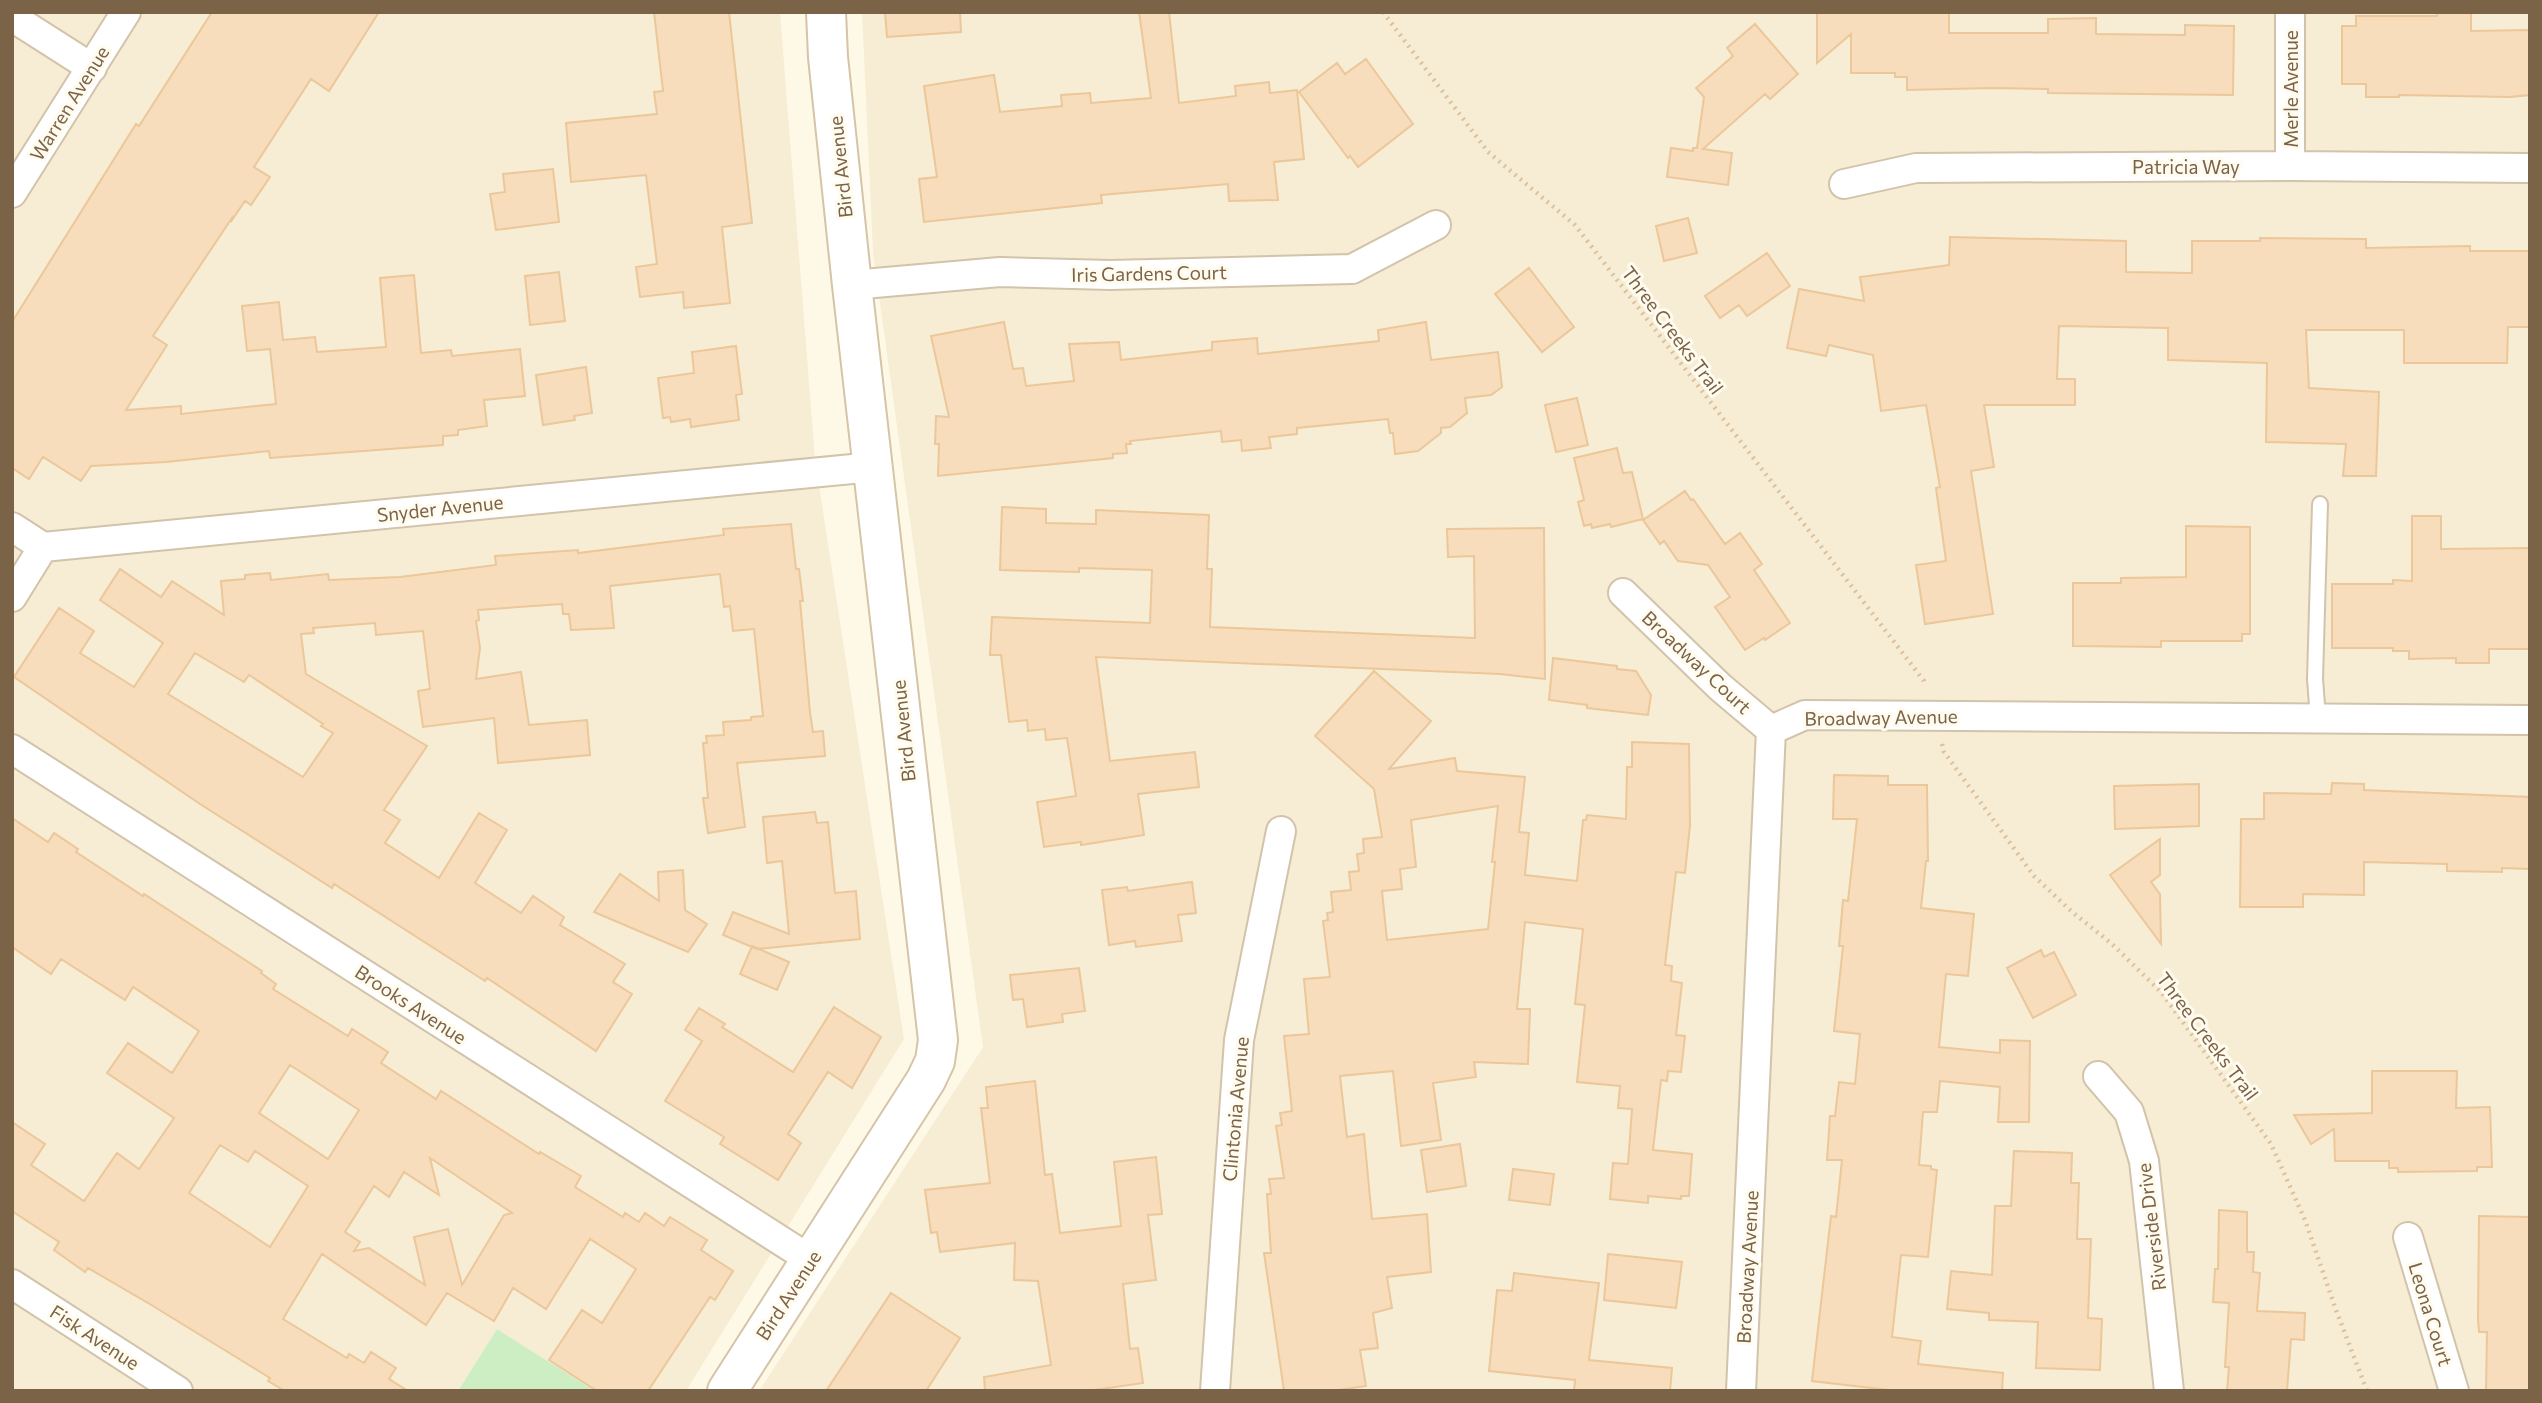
<svg xmlns="http://www.w3.org/2000/svg" width="2542" height="1403" viewBox="0 0 2542 1403" font-family="Commissioner,sans-serif">
	<style>
		.residential { fill: #f7edd4 }
		.green { fill: #cceec2 }
		.building { fill: #f7ddbb; stroke: #ebc79a; stroke-width: 2; fill-rule: evenodd }
		.lines { fill: none; stroke-linecap: round; stroke-linejoin: round }
		.lane-casing { stroke: #d2c3aa; stroke-width: 18 }
		.street-casing { stroke: #d2c3aa; stroke-width: 32 }
		.secondary-casing { stroke: #d5c4a7; stroke-width: 42 }
		.path { stroke: #dcc19d; stroke-width: 4.5; stroke-dasharray: 2 5; stroke-linecap: butt }
		.lane { stroke: #fff; stroke-width: 14 }
		.street { stroke: #fff; stroke-width: 28 }
		.secondary { stroke: #fff; stroke-width: 38 }
		.labels { text-anchor: middle; dominant-baseline: central; stroke-width: 6; stroke-linejoin: round; paint-order: stroke }
		.street-label { font-size: 19px; fill: #7b6348; stroke: #fffbee }
	</style>
	<rect width="100%" height="100%" fill="#fef9e6"/>
	<path class="residential" d="M12 12H780L815 459 904 1039 686 1391H595L497 1329 458 1391H12Z
		M862 12H2530V1391H759L983 1047 873 253Z"/>
	<path class="green" d="M497 1329 595 1391H458Z"/>
	<path class="building" d="M212 12H379L329 91 311 79 254 167 270 177 251 205 245 201 232 220V218L153 336 167 345 126 410 181 406V414L276 404 270 349 247 351 242 306 279 302 283 340 315 337 317 352 386 347 380 278 414 275 421 353 451 350 452 356 520 349 525 396 484 400 487 426 458 430V435L443 436V445L270 458 269 451 166 462 91 466 81 481 43 457 29 479 12 468V322L136 124 139 126Z
		M654 12H729L752 223 722 227 730 303 684 308 683 292 640 297 636 267 657 264 646 175 571 182 566 123 657 114 654 92 663 91Z
		M885 12H960L961 32 887 37Z
		M1139 12H1169L1179 103 1236 96 1235 86 1269 82 1270 93 1297 90 1304 159 1274 162 1278 200 1229 201 1228 184 1101 195 1102 203 924 222 919 179 937 177 924 86 994 75 1000 112 1062 106 1061 95 1090 93 1091 103 1151 98Z
		M1817 12H1949V33H2048V19L2096 18V34L2185 35V25L2234 26 2233 95 2048 93V89L1992 88 1907 90V77H1895V73H1851V34L1817 63Z
		M2437 12H2471V31L2530 30V95L2510 97 2399 95V97H2366V84H2342V26H2356V16H2437Z
		M1755 24 1798 74 1770 99 1765 94 1703 149 1732 153 1728 185 1667 177 1671 148 1693 151V148H1697L1704 97 1696 88 1733 56 1727 48Z
		M1366 59 1413 124 1358 167 1350 156 1348 158 1299 92 1337 63 1345 74Z
		M553 169 559 222 496 230 490 194 505 192 503 174Z
		M1688 218 1697 253 1664 261 1656 226Z
		M1950 237 2126 241V272L2192 273V241H2260V238L2366 239V248L2470 246V251H2530V327H2508L2507 363H2404V330H2306L2309 388 2379 392 2376 476H2343L2346 444 2266 442 2267 363 2168 360V328L2059 326 2057 379H2075V405H1984L1994 467 1971 471 1993 614 1925 624 1916 565 1946 561 1936 488 1940 487 1926 405 1881 411 1873 355 1829 345 1826 356 1787 348 1799 289 1864 301 1860 277 1949 265Z
		M1767 253 1790 286 1747 316 1739 305 1720 318 1705 296Z
		M1529 268 1574 327 1542 352 1495 294Z
		M559 272 565 321 530 325 525 276Z
		M1004 322 1013 369 1023 368 1026 386 1074 381 1069 344 1119 342 1121 360 1212 350V342L1257 338 1258 354 1379 341 1378 330 1426 322 1431 360 1498 352 1502 387 1491 395 1465 398 1467 413 1450 427 1441 428V433L1418 451 1395 454 1393 433H1390L1388 419 1297 428V434L1269 437 1271 448 1242 451 1241 440 1222 442 1221 431 1130 441 1131 444H1126L1127 453 1113 454V458L938 476 939 444H935L936 416 949 417 931 336Z
		M736 346 742 394 736 395 739 420 691 427 690 419 671 422 670 417 663 418 658 378 694 373 692 352Z
		M586 367 592 413 574 416 575 420 543 425 536 375Z
		M1577 398 1588 445 1556 452 1545 405Z
		M1617 448 1623 473 1632 472 1643 519 1611 527 1610 524 1592 528 1591 524 1584 526 1578 502 1584 500 1574 458Z
		M1685 491 1691 500 1693 499 1725 544 1740 533 1762 564 1754 570 1790 623 1765 640 1764 638 1745 650 1715 607 1730 597 1708 565 1678 561 1664 541 1660 544 1643 520Z
		M1002 507 1046 509V523L1096 524V510L1209 515 1207 569H1212L1210 627 1475 638 1474 556 1448 557 1447 529 1544 528 1545 679 1500 674 1096 657 1110 761 1195 752 1199 787 1138 794 1144 835 1081 845V842L1044 847 1037 802 1076 796 1067 738 1046 740 1045 729 1028 731 1027 720 1009 722 1001 655H990L992 617 1150 623 1152 570 1079 568V572L1000 570Z
		M2412 516H2441V549L2530 548V649H2489V663H2456V658L2409 659V651H2393V648H2332V584H2393V580L2412 581Z
		M791 524 796 569H799L803 601H800L810 713 813 732 823 731 825 756 737 763 745 827 708 833 703 798H708L703 743H707L706 736 724 735 723 722 751 720V717L763 716 754 629 733 631 730 606 724 607 720 574 610 586 614 628 571 630 569 614H563L562 604 478 610 479 620 476 621 480 648 476 679 521 672 529 725 587 720 590 755 498 763 494 718 423 727 418 691 430 689 423 631 376 635 375 623 313 628 314 633 301 634 306 674 427 746 384 810 400 820 385 843 439 878 479 813 507 830 475 883 521 913 533 896 564 917 560 925 625 964 613 982 632 994 596 1051 487 978 485 981 334 884 332 888 200 804 14 677 59 608 94 631 80 653 134 687 163 643 100 600 120 569 161 597 172 581 224 615 221 581 245 579V575L270 573 271 580 328 574 329 580 400 577 496 565 495 556 578 550V553L724 535 723 529ZM195 653 244 682 249 675 323 724 321 726 333 733 303 777 168 694Z
		M2186 526 2250 527V634H2242V641H2161V647L2073 646V583H2121V578L2186 577Z
		M1553 658 1617 666V669L1636 671 1651 695 1648 715 1587 708V705L1549 700Z
		M1374 671 1431 721 1389 769 1455 758 1457 771 1525 777 1519 832 1529 833 1525 875 1577 881 1583 820H1586L1587 815 1626 819 1627 767H1632V742L1689 744 1690 825 1685 873 1676 872 1665 965 1672 966 1671 981 1682 983 1676 1035 1685 1036 1681 1072 1668 1071 1667 1081 1661 1080 1653 1150 1692 1154 1689 1196H1681V1199L1648 1196V1203L1610 1199 1613 1163 1628 1164 1632 1109 1618 1108 1620 1086 1577 1082 1585 1005 1575 1004 1583 929 1525 922 1517 1009H1530L1528 1064 1474 1062 1476 1077 1433 1083 1441 1140 1401 1146 1393 1071 1340 1076 1347 1137 1364 1134 1372 1219 1427 1214 1431 1272 1387 1277 1392 1308 1373 1313 1378 1348 1360 1350 1366 1386 1332 1391H1284L1264 1253H1271L1267 1194H1271L1269 1179 1284 1178 1276 1126 1282 1125 1280 1113 1292 1111 1284 1036 1309 1034 1304 979 1330 977 1323 921 1328 920 1327 913 1333 912 1331 892 1351 890 1349 872 1359 871 1357 854 1364 853 1363 839 1382 837 1374 789 1315 736ZM1498 806 1492 862H1495L1488 929 1387 940 1382 891 1402 889 1400 869 1416 867 1411 820Z
		M1834 775 1888 776V785H1927L1928 861H1926L1921 908 1974 914 1968 976 1946 974 1939 1047 2000 1053V1040L2030 1041 2029 1122H1998L2000 1087 1940 1081 1937 1112H1923L1919 1165 1931 1166V1169L1937 1170 1928 1257 1901 1255 1892 1337 1921 1341 1918 1364 2003 1373 2002 1391H1897L1812 1381 1831 1216 1836 1217 1842 1160H1827L1830 1116H1835L1839 1082 1855 1084 1860 1034 1834 1031 1843 946H1839L1843 900 1848 901 1857 819H1833Z
		M2332 783 2364 784V790L2530 797V869L2502 868V872L2447 871V864L2364 862V895L2303 894V907H2240L2241 819H2264V793L2331 794Z
		M2199 784V826L2115 829 2114 786Z
		M815 812 817 823 828 822 835 893 856 891 860 939 757 949 723 935 733 912 789 934 782 861 767 863 763 817Z
		M12 818 48 842 54 833 78 849 76 852 143 896 144 894 262 971 261 973 276 984 273 989 348 1036 352 1029 388 1052 381 1063 436 1099 441 1091 539 1154 540 1152 581 1176 575 1187 623 1217 625 1213 639 1222 645 1213 664 1226 670 1217 707 1240 701 1250 733 1271 715 1300 710 1297 648 1391H597L549 1360 582 1310 602 1323 636 1269 590 1239 546 1309 513 1288 494 1321 447 1293 426 1325 322 1254 283 1319 347 1358 349 1354 364 1363 371 1352 396 1368 389 1379 408 1391H285L268 1381 270 1378 153 1306 88 1268 85 1272 54 1250 59 1242 12 1211V1122L45 1144 31 1165 84 1201 117 1153 139 1169 174 1118 107 1073 128 1043 172 1073 199 1031 133 987 125 1000 61 959 51 974 12 947ZM290 1065 359 1110 328 1159 259 1113ZM220 1145 248 1162 255 1151 308 1186 270 1247 189 1193ZM430 1158 512 1213 504 1215 462 1285 448 1229 414 1237 425 1285 369 1248 354 1251 360 1242 345 1232 374 1186 389 1197 404 1172 439 1195Z
		M2160 839V875L2151 882 2160 894 2161 944 2110 875Z
		M683 870 685 910 707 924 688 952 594 912 620 874 659 901 658 872Z
		M1192 882 1196 913 1178 915 1182 941 1136 947 1135 941 1109 945 1102 890 1127 887 1128 891Z
		M752 946 789 962 777 990 740 974Z
		M2041 950 2044 957 2054 952 2076 995 2033 1018 2007 968Z
		M1079 968 1085 1011 1062 1014 1063 1022 1027 1027 1023 999 1013 1000 1010 975Z
		M834 1007 881 1037 852 1088 828 1072 788 1134 801 1143 778 1180 720 1144 724 1137 665 1101 702 1041 685 1030 699 1008 725 1024 722 1027 793 1072Z
		M2372 1071H2457L2456 1108 2490 1107 2492 1167H2477V1171L2398 1172V1168H2389V1161H2335L2334 1129 2311 1144 2294 1115 2372 1113Z
		M1035 1081 1045 1175 1052 1174 1060 1233 1121 1226 1114 1162 1156 1157 1162 1214 1148 1215 1156 1280 1123 1284 1130 1349 1138 1348 1143 1383 1088 1391H985L984 1377 1051 1365 1038 1281 1014 1280 1015 1243 940 1252 937 1232 931 1233 925 1190 990 1183 981 1108H988L986 1087Z
		M1460 1144 1466 1186 1427 1192 1421 1150Z
		M2014 1151 2072 1153 2071 1183H2079L2077 1239H2091L2088 1318 2102 1319 2100 1370 2036 1368 2038 1322 1989 1320V1313L1947 1309 1951 1271 1992 1275 1995 1206H2011Z
		M1513 1169 1554 1174 1550 1205 1509 1200Z
		M2219 1210 2247 1212V1252H2254L2253 1272 2260 1273 2257 1311 2305 1313 2304 1340 2291 1339 2287 1391H2227L2229 1367H2225L2229 1303 2213 1302 2215 1269H2218Z
		M2479 1216 2530 1217V1391H2486L2487 1332H2479L2478 1319Z
		M1608 1254 1682 1262 1676 1308 1604 1300Z
		M1514 1273 1599 1283 1589 1360 1672 1368 1670 1391H1574L1575 1380 1489 1371 1497 1290 1512 1291Z
		M891 1293 960 1338 926 1391H826Z"/>
	<g class="lines">
		<g class="lane-casing">
			<path id="lane" d="M2318 718 2315 679 2320 504"/>
		</g>
		<g class="street-casing">
			<path id="street" d="M12 17 92 68
				M2290 166V12
				M1844 184 1916 168 2290 166 2530 168
				M12 193 126 12
				M852 285 1000 272 1110 275 1352 269 1436 225
				M12 527 43 547 873 467
				M1623 593 1720 687 1771 730
				M12 597 43 547
				M12 749 811 1260
				M2098 1076 2129 1112 2144 1161 2169 1391
				M2408 1237 2454 1391
				M12 1284 178 1391
				M1215 1391 1239 1040 1281 831
				M1741 1391 1771 730 1805 715 2530 720"/>
		</g>
		<g class="secondary-casing">
			<path id="secondary" d="M727 1391 926 1080 935 1061 938 1040 852 285 828 57 826 12"/>
		</g>
		<path class="path" d="M1383 12 1488 152 1575 225 1924 681 1925 685
			M1942 744 1944 752 2034 876 2071 911 2112 944 2161 992 2271 1144 2305 1220 2336 1310 2367 1391"/>
		<use href="#lane" class="lane"/>
		<use href="#street" class="street"/>
		<use href="#secondary" class="secondary"/>
	</g>
	<g class="labels">
		<g class="street-label">
			<text transform="translate(2290 89) rotate(-90)">Merle Avenue</text>
			<text transform="translate(69 103) rotate(-58)">Warren Avenue</text>
			<text x="2186" y="166">Patricia Way</text>
			<text transform="translate(840 167) rotate(-96)">Bird Avenue</text>
			<text transform="translate(1149 273) rotate(-1)">Iris Gardens Court</text>
			<text transform="translate(1673 330) rotate(53)">Three Creeks Trail</text>
			<text transform="translate(440 508) rotate(-6)">Snyder Avenue</text>
			<text transform="translate(1697 662) rotate(43)">Broadway Court</text>
			<text transform="translate(1881 717) rotate(-1)">Broadway Avenue</text>
			<text transform="translate(903 731) rotate(-96)">Bird Avenue</text>
			<text transform="translate(411 1004) rotate(33)">Brooks Avenue</text>
			<text transform="translate(2208 1036) rotate(53)">Three Creeks Trail</text>
			<text transform="translate(1235 1109) rotate(-85)">Clintonia Avenue</text>
			<text transform="translate(2151 1227) rotate(-97)">Riverside Drive</text>
			<text transform="translate(1747 1267) rotate(-87)">Broadway Avenue</text>
			<text transform="translate(788 1295) rotate(-57)">Bird Avenue</text>
			<text transform="translate(2431 1314) rotate(73)">Leona Court</text>
			<text transform="translate(95 1337) rotate(33)">Fisk Avenue</text>
		</g>
	</g>
	<rect width="2542" height="1403" fill="none" stroke="#7b6348" stroke-width="28"/>
</svg>
